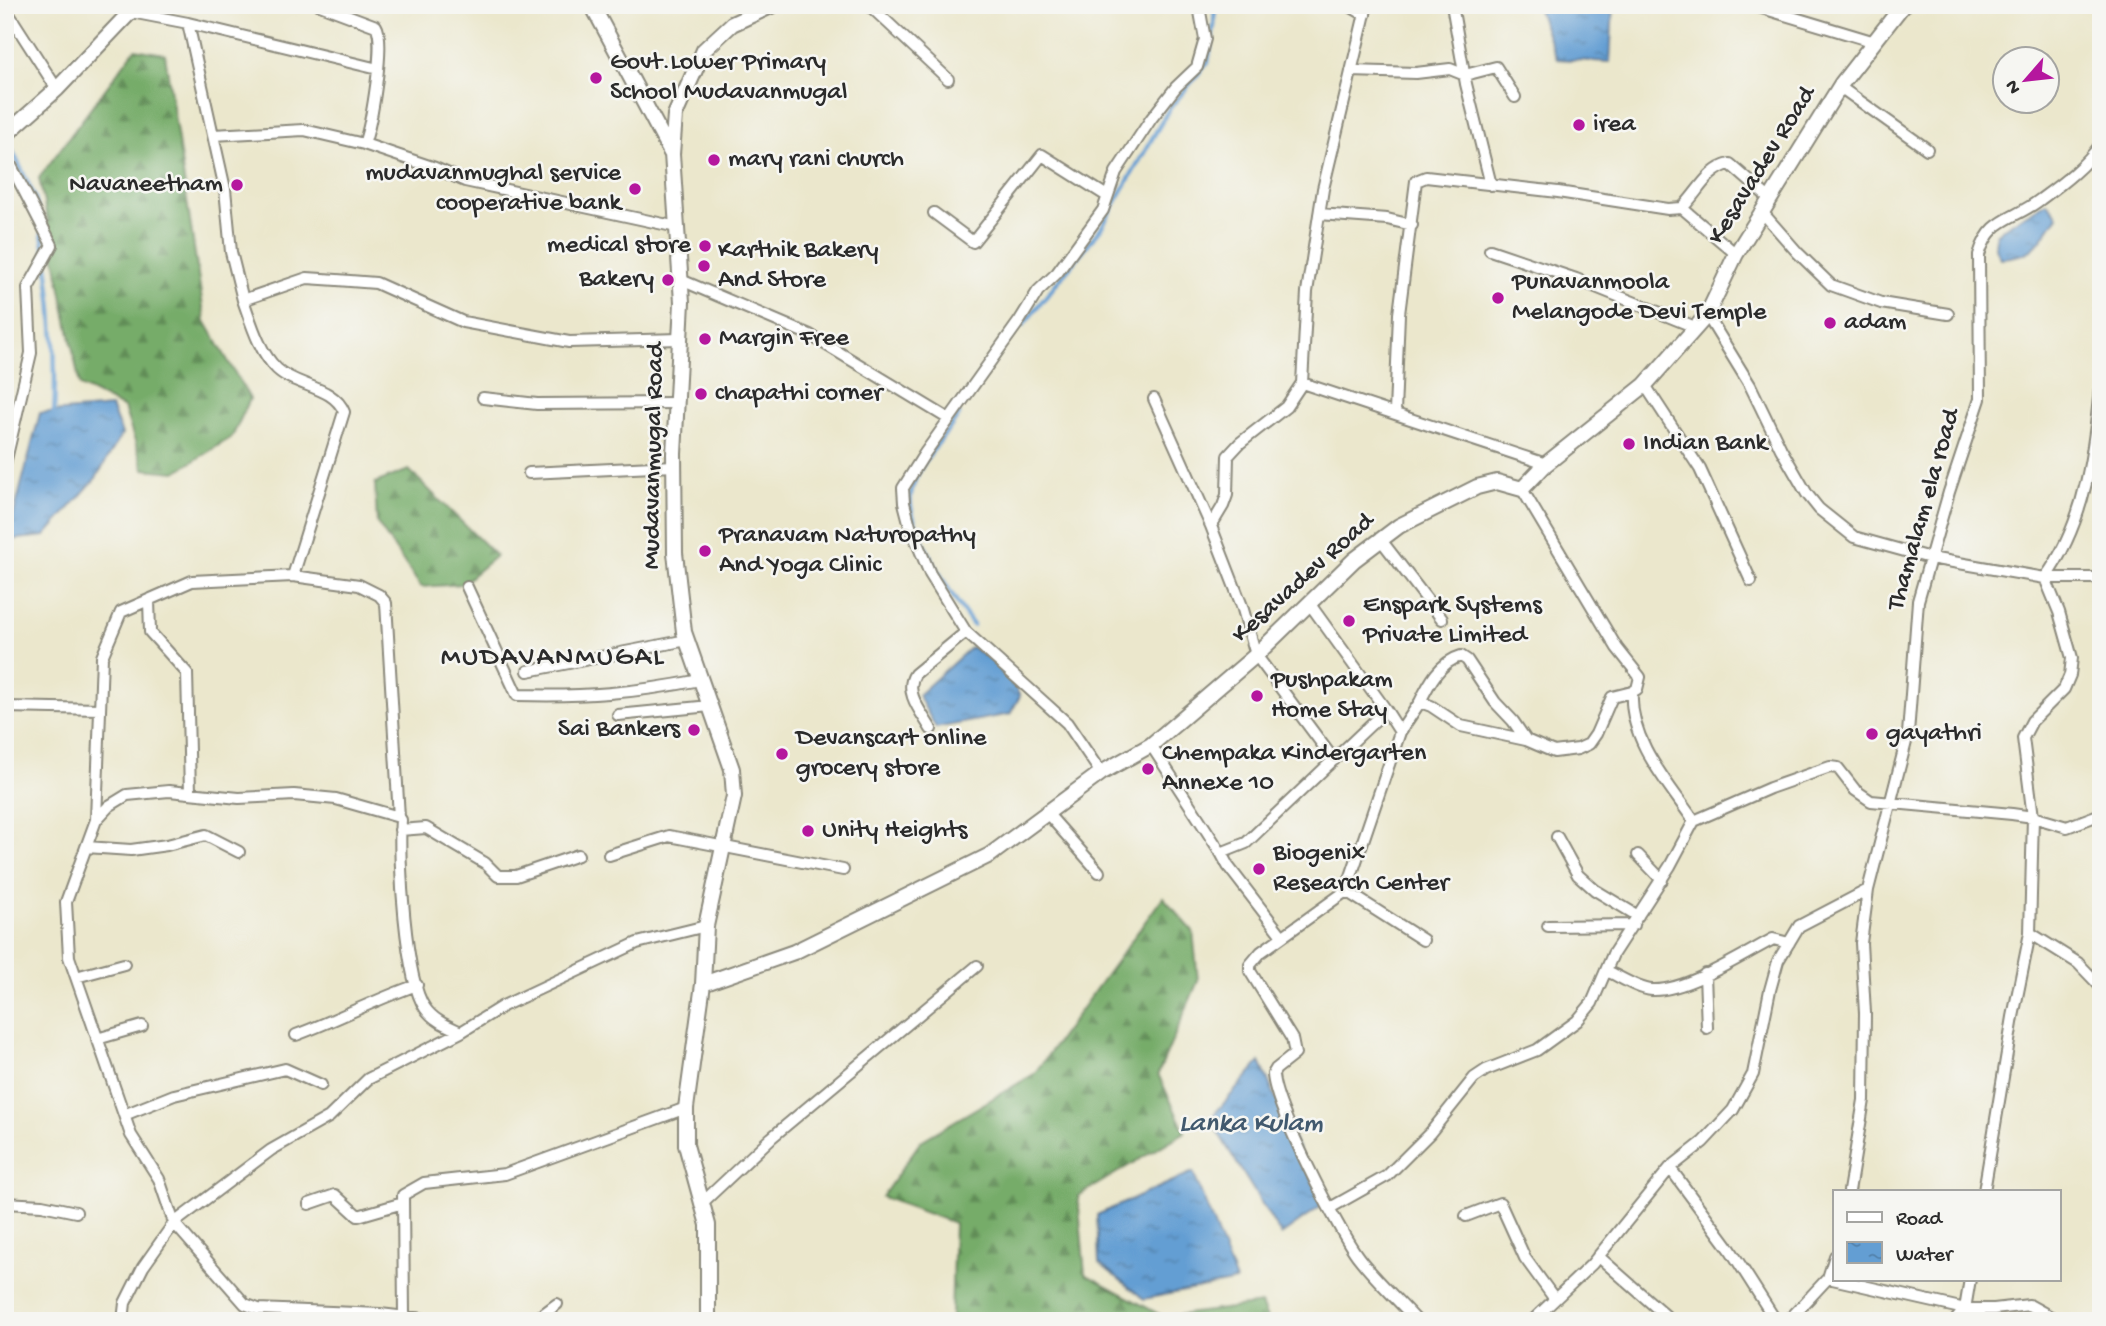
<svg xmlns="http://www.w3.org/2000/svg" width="2106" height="1326" viewBox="0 0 2106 1326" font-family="'Gochi Hand',sans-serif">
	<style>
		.forest { fill: url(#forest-firs); stroke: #506c4a; stroke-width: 2 }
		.water { fill: url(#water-ripples); stroke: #47647f; stroke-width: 2 }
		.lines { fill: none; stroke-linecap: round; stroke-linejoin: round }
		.stream { stroke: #639ed3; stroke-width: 4.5 }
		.minor-casing { stroke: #8b897c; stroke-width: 14 }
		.tertiary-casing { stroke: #8b897c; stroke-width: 18 }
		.minor { stroke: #fff; stroke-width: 10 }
		.tertiary { stroke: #fff; stroke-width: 14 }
		.poi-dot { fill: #b5179e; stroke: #f6f6f2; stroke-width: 2.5 }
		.labels { text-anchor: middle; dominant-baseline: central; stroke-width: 5; stroke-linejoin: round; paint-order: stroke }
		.poi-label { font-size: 26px; fill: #2b2b2b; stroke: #f6f6f2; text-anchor: start }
		.street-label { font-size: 26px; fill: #2b2b2b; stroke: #f6f6f2 }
		.neighbourhood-label { font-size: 28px; letter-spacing: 2px; fill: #2b2b2b; stroke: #f6f6f2 }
		.water-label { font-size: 28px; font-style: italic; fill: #41596e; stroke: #f6f6f2 }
	</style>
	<defs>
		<pattern id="forest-firs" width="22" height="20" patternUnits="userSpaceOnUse" patternTransform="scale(1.75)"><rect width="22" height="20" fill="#76ac69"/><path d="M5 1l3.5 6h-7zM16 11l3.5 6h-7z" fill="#618c57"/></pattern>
		<pattern id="water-ripples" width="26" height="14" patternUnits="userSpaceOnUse" patternTransform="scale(1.75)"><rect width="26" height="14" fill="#639ed3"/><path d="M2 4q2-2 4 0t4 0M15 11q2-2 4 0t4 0" fill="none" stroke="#5281ab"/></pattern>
	</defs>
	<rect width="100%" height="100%" fill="#f6f6f2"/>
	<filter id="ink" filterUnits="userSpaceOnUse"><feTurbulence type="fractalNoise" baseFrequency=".0143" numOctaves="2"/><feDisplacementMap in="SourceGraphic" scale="14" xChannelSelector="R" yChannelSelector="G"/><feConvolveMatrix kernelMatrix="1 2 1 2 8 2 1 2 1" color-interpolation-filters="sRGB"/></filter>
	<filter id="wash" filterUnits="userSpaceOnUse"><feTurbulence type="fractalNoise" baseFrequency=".00686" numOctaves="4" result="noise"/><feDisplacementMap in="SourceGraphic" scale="28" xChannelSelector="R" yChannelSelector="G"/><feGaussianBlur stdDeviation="1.57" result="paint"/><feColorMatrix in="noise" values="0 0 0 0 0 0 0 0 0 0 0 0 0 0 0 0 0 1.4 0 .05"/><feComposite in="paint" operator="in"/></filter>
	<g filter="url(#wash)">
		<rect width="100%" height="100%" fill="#ebe7cc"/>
		<path class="forest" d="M135 49 165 54 205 321 250 399 232 437 176 472 144 469 124 408 80 386 39 178Z
			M409 470 496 556 462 584 421 587 377 523 375 483Z
			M1163 897 1193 931 1198 981 1158 1074 1185 1132 1078 1196 1085 1274 1164 1317 1261 1304 1268 1321H944L951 1317 954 1223 882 1197 921 1141 1034 1074Z"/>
		<path class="water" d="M1536 5H1613L1610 62 1557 59Z
			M2047 202 2058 216C2037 244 2037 256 2000 258L1995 248 1996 235 2005 227Z
			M111 407 122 434 96 478 45 536 7 540 40 413Z
			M971 647C992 658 1008 675 1020 696L1010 714 936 728 918 695Z
			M1260 1062 1323 1205 1281 1235 1210 1119Z
			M1193 1172 1236 1281 1144 1299 1099 1263 1097 1215Z"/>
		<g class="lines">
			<path class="stream" d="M11 148 35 198 37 208
				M42 234C53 295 57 355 54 417
				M1023 325 1101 228 1169 109 1208 62 1214 26 1215 5
				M959 414C944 439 916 464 911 494 905 524 954 600 973 625"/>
		</g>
	</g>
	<g filter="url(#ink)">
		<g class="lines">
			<g class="minor-casing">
				<path id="minor" d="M869 5 948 79
					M1348 5 1365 15
					M1367 5 1323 189 1307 292 1302 383 1546 464
					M1452 5 1466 84 1491 185
					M1752 5 1875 42
					M1308 6V5
					M5 8 57 89
					M131 12 188 23 378 69
					M188 23 225 189 231 252 243 300 307 278 337 280 376 283 463 322 569 342 680 339
					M1351 71 1416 73 1450 69 1465 75 1496 67 1515 97
					M1840 87 1927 149
					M213 135 304 130 364 144C371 125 386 41 376 26L320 5
					M364 144 435 168 465 181 677 227
					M5 154 52 245 28 288 31 353 5 464
					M1682 208 1736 254
					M1762 212 1798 253 1831 285 1881 303 1948 314
					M934 213 973 242 1042 155 1107 196
					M1319 214 1387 219 1412 225
					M1490 250 1576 279 1695 327
					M681 280 810 335 949 419
					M243 300C251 322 259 352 277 369 296 387 334 386 344 412L293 576
					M1707 315 1750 385 1781 449 1807 494 1819 509 1854 537 1930 558 2045 578H2094L2101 576
					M2101 322V332
					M1302 383 1286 407 1240 443 1228 456 1227 495 1223 506 1211 526 1242 606 1256 655 1334 760
					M1645 385 1700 469 1751 581
					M483 398 537 404 677 403
					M1154 399 1211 526
					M1395 412 1399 314 1416 181 1426 177 1558 192 1668 209 1682 208C1698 193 1707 169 1730 164L1770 199
					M529 473 674 466
					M1522 489 1617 648 1640 677 1637 689 1632 692C1629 741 1668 783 1694 821
					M1381 540 1442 619
					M467 587 517 695C583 697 635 693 700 680
					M149 600 150 632 187 673 190 792
					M1309 603 1386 710 1400 732
					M966 632 1067 723 1101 773
					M528 671 687 640
					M1420 702C1429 683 1440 662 1461 656L1467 660 1495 702 1513 721 1526 740
					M5 707 100 709
					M618 715 710 706
					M931 729C922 713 903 692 915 674L966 632 930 574 910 526 904 503 903 488 925 453 1020 320 1038 291 1057 273 1103 210 1116 172 1151 119 1176 87 1197 67 1205 39 1200 12 1202 5
					M1151 745 1221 853 1246 843 1386 710
					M1047 813 1099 872
					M96 820 102 657 121 612 192 581 293 576 359 585 379 595 386 603 399 817
					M400 830 426 828 485 863 498 876H516L578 855
					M1557 837 1578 875 1595 890 1638 916
					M86 847 131 850 167 845 206 835 239 852
					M1221 853 1228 866 1282 936
					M609 855 669 836 843 870
					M1638 855 1662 880
					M1346 891 1423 940
					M1548 926 1633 925
					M2030 933 2078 963 2101 987
					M1607 971C1620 977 1638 989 1652 990 1685 992 1743 955 1773 939L1789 943
					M1705 974 1707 1028
					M76 977 124 964
					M296 1035C337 1020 376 999 417 985
					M97 1039 142 1026
					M124 1115 174 1095 285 1069 321 1085
					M1670 1168 1730 1249 1776 1321
					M1849 1191 1864 1100 1865 1013 1861 943 1868 890 1908 734 1918 601 1949 492 1980 399 1979 255C1990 217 2013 221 2041 199 2063 183 2085 166 2101 144
					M1984 1191 2013 1017 2030 933 2033 817 2023 738 2032 721 2064 689 2070 675 2072 658 2059 612 2045 578C2087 520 2094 448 2101 378
					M5 1203 42 1205 76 1212
					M309 1204 335 1195 358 1216 403 1203
					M701 1204 771 1138 977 966
					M1330 1208 1387 1176 1430 1133 1474 1078 1486 1070 1537 1050 1577 1021 1592 1003 1613 954 1670 866 1694 821 1770 788 1830 767 1838 768 1855 790 1871 801 2012 814 2033 817 2067 827 2101 814
					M1466 1216 1500 1203 1525 1258 1554 1298
					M1598 1256 1666 1316
					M1828 1278 1965 1309H1994L2029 1305 2058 1321
					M404 1316 403 1195 424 1183 505 1174 686 1108
					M123 1321 125 1303 143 1267 174 1223 271 1150 329 1117 368 1079 461 1032 503 1006 637 943 706 926
					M442 1321 380 1314 258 1309 245 1304 174 1223 159 1179 131 1135 69 957 66 902 96 820 109 806 127 795 169 791 239 798 294 795 336 799 399 817 401 820C398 857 405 980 425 1008 434 1021 448 1026 461 1032
					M534 1321 557 1304
					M1417 1321C1398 1300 1376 1280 1359 1258 1338 1231 1274 1105 1273 1074L1276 1069 1295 1054 1292 1039 1250 971V965L1261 952 1346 891 1400 732 1420 702 1431 706 1461 726 1526 740 1554 752 1578 749 1589 744 1596 734 1612 697 1632 692
					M1532 1321 1592 1264 1670 1168 1703 1142 1733 1110 1753 1074 1770 990 1778 961 1799 926 1868 890
					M1788 1321 1828 1278 1835 1256
					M1955 1321 1965 1309 1970 1279"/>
			</g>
			<g class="tertiary-casing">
				<path id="tertiary" d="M592 5 671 153
					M5 137 12 129 57 89 137 5
					M703 984 794 952 990 855 1101 773 1151 745 1256 655 1354 560 1399 526 1477 487 1497 482 1522 489 1546 464 1645 385 1707 315 1736 254 1842 83 1903 5
					M708 1321V1225L686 1145V1108L703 984 706 926 734 796 732 769 684 632 675 553 674 454 682 302 672 154 675 115 704 50 732 24 773 5"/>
			</g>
			<use href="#minor" class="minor"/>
			<use href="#tertiary" class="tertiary"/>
		</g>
	</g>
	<g class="poi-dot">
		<circle cx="596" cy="78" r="7"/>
		<circle cx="1579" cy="125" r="7"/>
		<circle cx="714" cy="160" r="7"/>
		<circle cx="237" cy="185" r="7"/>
		<circle cx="635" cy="189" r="7"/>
		<circle cx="705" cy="246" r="7"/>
		<circle cx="704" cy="266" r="7"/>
		<circle cx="668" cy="280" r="7"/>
		<circle cx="1498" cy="298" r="7"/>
		<circle cx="1830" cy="323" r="7"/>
		<circle cx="705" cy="339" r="7"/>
		<circle cx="701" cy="394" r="7"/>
		<circle cx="1629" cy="444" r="7"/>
		<circle cx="705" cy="551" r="7"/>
		<circle cx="1349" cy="621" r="7"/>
		<circle cx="1257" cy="696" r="7"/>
		<circle cx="694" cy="730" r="7"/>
		<circle cx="1872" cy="734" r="7"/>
		<circle cx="782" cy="754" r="7"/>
		<circle cx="1148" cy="769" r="7"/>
		<circle cx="808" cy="831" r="7"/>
		<circle cx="1259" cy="869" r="7"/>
	</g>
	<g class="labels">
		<g class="poi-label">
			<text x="610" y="63">Govt.Lower Primary<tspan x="610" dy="30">School Mudavanmugal</tspan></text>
			<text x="1593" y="125">irea</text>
			<text x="728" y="160">mary rani church</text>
			<text x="621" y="174" text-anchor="end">mudavanmughal service<tspan x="621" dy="30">cooperative bank</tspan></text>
			<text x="223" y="185" text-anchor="end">Navaneetham</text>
			<text x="691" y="246" text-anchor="end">medical store</text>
			<text x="718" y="251">Karthik Bakery<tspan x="718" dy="30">And Store</tspan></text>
			<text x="654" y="280" text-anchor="end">Bakery</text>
			<text x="1512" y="283">Punavanmoola<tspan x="1512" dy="30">Melangode Devi Temple</tspan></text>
			<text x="1844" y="323">adam</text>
			<text x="719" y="339">Margin Free</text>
			<text x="715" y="394">chapathi corner</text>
			<text x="1643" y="444">Indian Bank</text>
			<text x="719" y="536">Pranavam Naturopathy<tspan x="719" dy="30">And Yoga Clinic</tspan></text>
			<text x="1363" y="606">Enspark Systems<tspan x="1363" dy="30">Private Limited</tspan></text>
			<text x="1271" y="681">Pushpakam<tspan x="1271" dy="30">Home Stay</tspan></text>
			<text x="680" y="730" text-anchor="end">Sai Bankers</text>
			<text x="1886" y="734">gayathri</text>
			<text x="796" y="739">Devanscart online<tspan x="796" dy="30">grocery store</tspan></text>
			<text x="1162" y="754">Chempaka Kindergarten<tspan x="1162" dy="30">Annexe 10</tspan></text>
			<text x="822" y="831">Unity Heights</text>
			<text x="1273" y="854">Biogenix<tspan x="1273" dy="30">Research Center</tspan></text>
		</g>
		<g class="street-label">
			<text transform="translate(1763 166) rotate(-58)">Kesavadev Road</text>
			<text transform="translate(655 456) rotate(-89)">Mudavanmugal Road</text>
			<text transform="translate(1925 510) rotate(-74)">Thamalam ela road</text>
			<text transform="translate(1304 579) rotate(-42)">Kesavadev Road</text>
		</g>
		<g class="neighbourhood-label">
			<text x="553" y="658">MUDAVANMUGAL</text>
		</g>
		<g class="water-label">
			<text x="1251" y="1124">Lanka Kulam</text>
		</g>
	</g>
	<rect width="2106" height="1326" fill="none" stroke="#f6f6f2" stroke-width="28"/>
	<rect x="1833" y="1190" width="228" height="91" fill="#f6f6f2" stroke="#a5a5a2" stroke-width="2"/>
	<rect x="1847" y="1212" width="35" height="10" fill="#ffffff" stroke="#a5a5a2" stroke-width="2"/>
	<text x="1896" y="1224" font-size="21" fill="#2b2b2b">Road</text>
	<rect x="1847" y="1242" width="35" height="21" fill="url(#water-ripples)" stroke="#a5a5a2" stroke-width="2"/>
	<text x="1896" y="1260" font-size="21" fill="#2b2b2b">Water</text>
	<g transform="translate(2026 80) rotate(242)"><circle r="33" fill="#f6f6f2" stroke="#a5a5a2" stroke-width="2"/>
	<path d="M0-5L12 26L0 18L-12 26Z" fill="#b5179e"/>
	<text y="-10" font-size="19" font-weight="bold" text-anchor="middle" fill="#2b2b2b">N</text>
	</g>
</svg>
